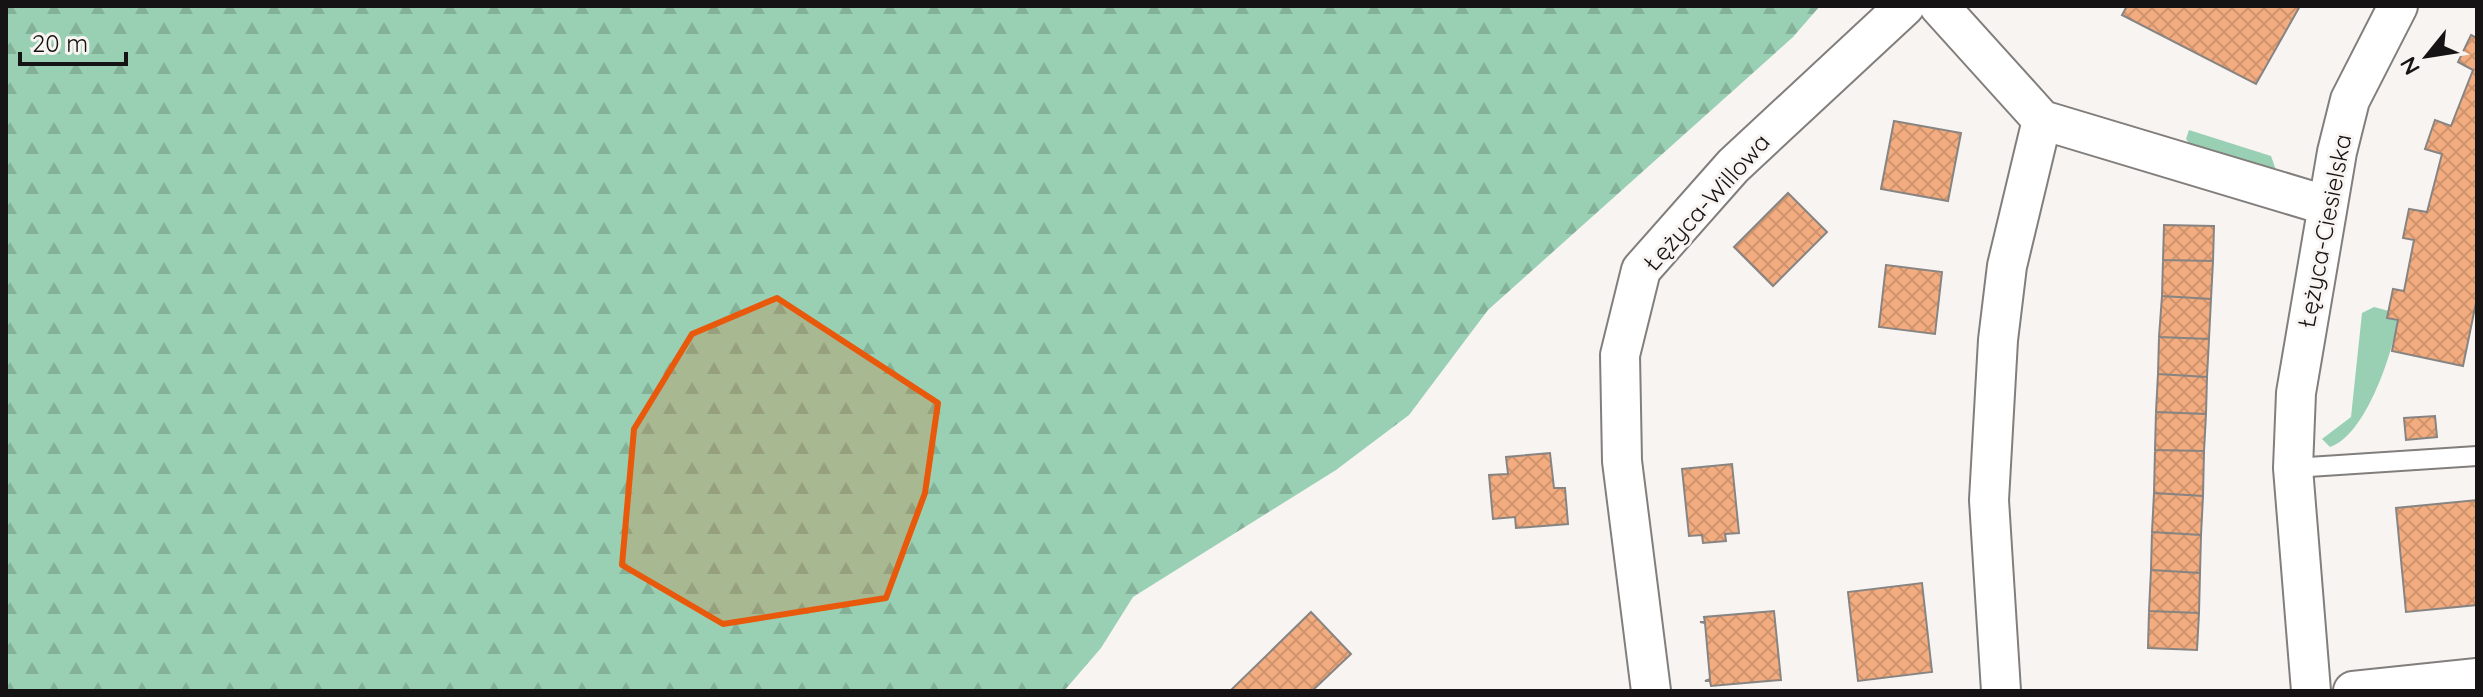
<svg xmlns="http://www.w3.org/2000/svg" width="2483" height="697" viewBox="0 0 2483 697" font-family="Quicksand,sans-serif">
	<style>
		.grass { fill: #99d0b3 }
		.forest { fill: url(#forest-firs) }
		.building { fill: url(#building-cross-hatch); stroke: #878482; stroke-width: 2 }
		.lines { fill: none; stroke-linecap: round; stroke-linejoin: round }
		.service-casing { stroke: #827e7c; stroke-width: 22 }
		.minor-casing { stroke: #827e7c; stroke-width: 42 }
		.service { stroke: #fff; stroke-width: 18 }
		.minor { stroke: #fff; stroke-width: 38 }
		.marked { fill: #e8590c; fill-opacity: 0.2; stroke: #e8590c; stroke-width: 6; stroke-linejoin: round }
		.labels { text-anchor: middle; dominant-baseline: central; stroke-width: 6; stroke-linejoin: round; paint-order: stroke }
		.street-label { font-size: 24px; fill: #151313; stroke: #f8f4f2 }
	</style>
	<defs>
		<pattern id="forest-firs" width="22" height="20" patternUnits="userSpaceOnUse" patternTransform="scale(2)"><rect width="22" height="20" fill="#99d0b3"/><path d="M5 1l3.5 6h-7zM16 11l3.5 6h-7z" fill="#83b299"/></pattern>
		<pattern id="building-cross-hatch" width="8" height="8" patternUnits="userSpaceOnUse" patternTransform="scale(2)"><rect width="8" height="8" fill="#f2ac7f"/><path d="M0 0l8 8M0 8l8-8" fill="none" stroke="#cf936d"/></pattern>
	</defs>
	<rect width="100%" height="100%" fill="#f8f4f2"/>
	<path class="grass" d="M2189 130 2271 156 2276 170 2189 143 2186 139Z
		M2374 307 2389 311 2398 320C2392 354 2366 435 2330 447L2322 439 2351 417 2362 313Z"/>
	<path class="forest" d="M6 6H1820L1793 37 1488 310 1409 415 1336 470 1133 597 1101 648 1064 691H6Z"/>
	<path class="building" d="M2127 6H2300L2256 84 2122 15Z
		M2471 35 2477 38V298L2463 366 2392 351 2398 320 2387 318 2393 289 2404 291 2414 240 2403 238 2409 209 2427 212 2442 154 2425 149 2435 120 2451 126 2473 70 2458 62Z
		M1894 121 1961 133 1948 201 1881 189Z
		M1788 193 1827 232 1773 286 1734 247Z
		M2164 225 2214 226 2213 261 2163 260Z
		M2163 260 2213 261 2211 299 2162 296Z
		M1886 265 1942 272 1935 334 1879 327Z
		M2162 296 2211 299 2209 339 2159 337Z
		M2159 337 2209 339 2207 377 2158 374Z
		M2158 374 2207 377 2206 414 2156 412Z
		M2156 412 2206 414 2204 451 2155 450Z
		M2435 416 2437 437 2406 440 2404 418Z
		M2155 450 2204 451 2203 496 2154 493Z
		M1550 453 1554 488H1565L1568 524 1516 528 1515 517 1493 519 1489 475 1508 474 1506 457Z
		M1732 464 1739 533 1725 534 1726 541 1703 543 1702 535 1689 536 1682 469Z
		M2154 493 2203 496 2201 535 2152 532Z
		M2477 500V605L2406 612 2396 508Z
		M2152 532 2201 535 2200 573 2151 570Z
		M2151 570 2200 573 2199 613 2149 611Z
		M1922 583 1932 672 1858 681 1848 592Z
		M1774 611 1781 680 1711 686 1710 681H1705L1710 679 1705 623 1700 622H1705L1704 617Z
		M2149 611 2199 613 2197 650 2148 648Z
		M1311 612 1351 654 1312 691H1230Z"/>
	<g class="lines">
		<g class="service-casing">
			<path id="service" d="M2293 468 2477 456"/>
		</g>
		<g class="minor-casing">
			<path id="minor" d="M1939 6 2042 120 2325 205
				M1651 691 1622 461 1620 355 1641 270 1733 166 1905 6
				M2001 691 1989 500 1998 340 2007 266 2042 120
				M2311 691 2293 468 2296 393 2337 152 2350 100 2398 6
				M2353 691 2477 678"/>
		</g>
		<use href="#service" class="service"/>
		<use href="#minor" class="minor"/>
	</g>
	<path class="marked" d="M777 298 938 403 925 493 886 598 723 624 622 565 634 429 692 334Z"/>
	<g class="labels">
		<g class="street-label">
			<text transform="translate(1706 202) rotate(-48)">Łężyca-Willowa</text>
			<text transform="translate(2324 231) rotate(-79)">Łężyca-Ciesielska</text>
		</g>
	</g>
	<rect width="2483" height="697" fill="none" stroke="#151313" stroke-width="16"/>
	<g transform="translate(2427 56) rotate(240)" stroke="#f8f4f2" stroke-width="6" paint-order="stroke">
	<path d="M0-6L14 30L0 20L-14 30Z" fill="#151313"/>
	<text y="-12" font-size="22" font-weight="bold" text-anchor="middle" fill="#151313">N</text>
	</g>
	<path d="M20 52v12h106v-12" fill="none" stroke="#151313" stroke-width="4"/>
	<text x="32" y="52" font-size="24" fill="#151313" stroke="#f8f4f2" stroke-width="6" paint-order="stroke">20 m</text>
</svg>
